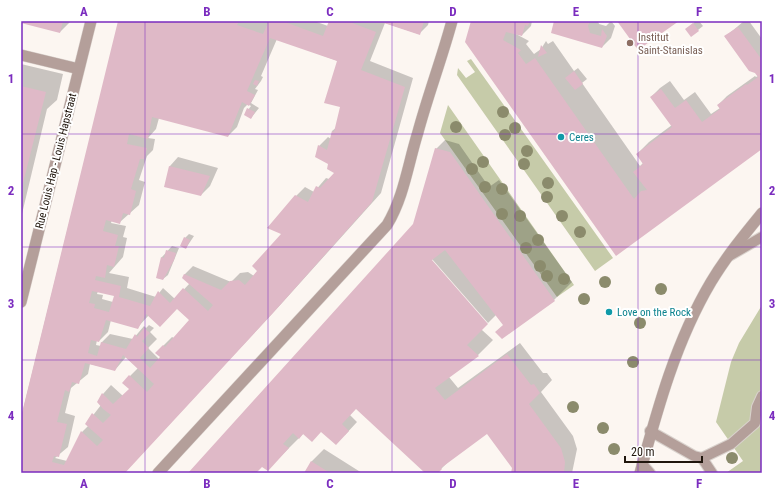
<svg xmlns="http://www.w3.org/2000/svg" width="783" height="494" viewBox="0 0 783 494" font-family="'Roboto Condensed',sans-serif">
	<style>
		.green { fill: #c6cba9 }
		.shadow { fill: #0003; fill-rule: evenodd }
		.building { fill: #dfb9c7; fill-rule: evenodd }
		.lines { fill: none; stroke-linecap: round; stroke-linejoin: round }
		.service-casing { stroke: #d9d2cd; stroke-width: 12 }
		.minor-casing { stroke: #d9d2cd; stroke-width: 12 }
		.tertiary-casing { stroke: #d9d2cd; stroke-width: 12 }
		.service { stroke: #b49f9a; stroke-width: 10 }
		.minor { stroke: #b49f9a; stroke-width: 11 }
		.tertiary { stroke: #b49f9a; stroke-width: 11 }
		.tree { fill: #8b8b6c }
		.grid { fill: none; stroke: #7b2cbf; stroke-width: 1; stroke-opacity: 0.55 }
		.education-dot { fill: #8d6e63; stroke: #fff; stroke-width: 1.5 }
		.culture-dot { fill: #0f9aa8; stroke: #fff; stroke-width: 1.5 }
		.labels { text-anchor: middle; dominant-baseline: central; stroke-width: 4; stroke-linejoin: round; paint-order: stroke }
		.education-label { font-size: 11px; fill: #785e54; stroke: #fff; text-anchor: start }
		.culture-label { font-size: 11px; fill: #0d838f; stroke: #fff; text-anchor: start }
		.street-label { font-size: 11px; fill: #20160d; stroke: #fff }
		.neatline { fill: none; stroke: #7b2cbf; stroke-width: 1.5 }
		.grid-label { font-size: 13px; text-anchor: middle; font-weight: bold; fill: #7b2cbf }
	</style>
	<rect width="100%" height="100%" fill="#fcf6f1"/>
	<path class="green" d="M471 59 613 258 595 271 457 75 458 68 466 78 475 72 467 61Z
		M448 105 574 285 557 297 440 133Z
		M762 305V473H726L743 461 716 422 731 362 739 343Z"/>
	<path class="shadow" d="M21 21H71L60 32Z
		M119 21H314L328 26 330 21H429L428 25 419 34 385 23 370 61 413 78 381 193 282 303 124 473H21V418ZM277 39 338 61 342 106 337 127 332 131 331 139 328 137 319 146 316 156 330 164 335 173 329 179 326 178 314 192 305 187 296 196 283 234 254 276 248 272 240 273 231 282 193 266 184 275 190 283 175 299 163 288 156 297 127 288 129 277 109 273 123 257 127 238 123 237 126 226 111 223 112 220 120 222 139 205 145 182 139 180 147 156 153 150 155 139 148 138 156 129 159 118 228 136 237 127 244 108 248 104 251 106 245 114 251 118 259 108 251 103 258 90 255 89 261 81 263 77 261 76ZM98 291 115 295 113 302 102 299 103 295 97 294ZM177 308 190 320 174 338 172 337 156 353 161 357 159 359 148 348 157 339 150 332 154 328 149 325 146 328 144 326 133 339 110 334 101 343V346L96 345 97 340 99 341 108 332 111 320 138 327 149 315ZM126 357 138 368 123 383 130 389 123 396 111 385 103 394 101 405 87 423 89 425 82 432 67 461 55 458 68 447 75 416 65 413 71 388 88 374 90 364 115 370Z
		M472 21H532L531 26 522 35 516 34 529 41 526 44 534 54 541 49 546 41 548 44 553 41 574 71 578 68 587 79 582 83 640 166 643 163 637 154 649 142 672 125 651 97 660 88 670 81 684 100 695 92 711 114 720 108 718 105 727 96 755 76 756 77 758 76 725 37 744 21H749L762 39V147L616 254Z
		M556 21H598L599 24 606 26 611 21 615 26 611 38 602 47Z
		M696 21H699L703 26 698 30 687 29Z
		M21 64 63 74 57 100 47 109 21 218Z
		M445 140 459 144 489 187 499 180 572 282 554 300 502 338 504 325 496 315 488 323 432 259 430 260 482 330 493 340 478 355 449 377 458 388 520 343 543 373H547L552 380 541 392 573 436 577 449 572 473H512L513 468 487 432 451 459 437 473H427L356 408 350 415 357 422 345 435 321 431 304 433 280 457 262 465 255 473H190L414 225 436 149Z
		M178 157 218 168 210 186 201 195 165 186 170 166Z
		M189 234 194 236 186 248 185 238Z
		M172 246 179 248 168 275 163 279 157 278 162 257Z
		M324 449 362 473H305L312 461Z"/>
	<path class="building" d="M21 21H63L60 33 21 23Z
		M118 21H239L237 25 263 34 269 21H282L323 36 329 21H347L376 32 361 70 405 87 372 202 273 313 125 473H21V417ZM270 38 337 61 324 103 340 107 334 132 332 131 327 150 318 145 315 157 328 164 327 169 334 173 320 188 316 186 308 202 295 195 267 228 281 234 252 266 257 271 245 285 239 280 230 281 221 290 184 274 182 278 213 305 208 311 183 288 170 303 158 291 150 306 119 297 121 286 95 280 96 276 105 278 107 265 114 267 119 246H115L118 235 103 231 106 220 120 224 123 213 130 215 136 191 131 189 140 159H144L147 148 127 144 129 134 148 139 152 117 228 137 242 102 249 106 255 95 247 91ZM92 291 114 296 109 312 94 308 95 304 89 303ZM177 309 189 320 165 347 163 345 155 353 160 357 150 368 140 358 149 348 142 341 150 333 144 328 137 337 135 334 126 349 101 342 97 356 88 353 91 340 99 342 106 320 138 329 146 314 160 327ZM123 355 154 384 147 392 129 375 122 383 129 389 113 404 102 393 97 402 103 409 111 415 103 423 92 413 85 424 103 440 97 446 81 431 64 465 52 462 54 456 59 457 67 424 57 422 65 390 69 392 72 382 79 384 85 363 115 371Z
		M378 21H424L420 35Z
		M471 21H530L528 26 525 25 522 36 506 32 503 40 521 50 518 53 526 64 535 58 634 199 641 191 647 190 633 172 643 164 636 154 672 127 650 97 661 89 675 108 686 100 702 122 720 109 717 105 746 84 747 85 758 77 755 73 749 71 724 36 738 27 762 60V149L616 256 465 42Z
		M554 21H590L588 26 590 33 601 36 602 29 607 36 602 48 551 33Z
		M617 21H679L638 50Z
		M693 23 699 31 691 37 685 29Z
		M541 45 547 53 538 57Z
		M574 71 583 84 575 90 565 78Z
		M255 80 259 81 257 86 253 84Z
		M21 86 46 92 22 187H21Z
		M247 108 255 112 251 119 244 115Z
		M435 148 450 152 555 301 502 339 495 332 503 325 445 250 432 260 488 324 467 345 479 356 435 388 445 400 507 354 531 385 534 384 540 393 529 404 561 448 565 462 564 473H511L512 468 487 434 441 468 442 469 438 473H425L356 409 342 424 349 431 336 445 321 432 312 442 303 434 299 439 293 433 283 444 289 448 268 471 262 467 256 473H188L413 224Z
		M169 166 210 176 201 196 164 187Z
		M184 237 190 240 186 249 180 246Z
		M166 250 176 253 174 260 163 280 156 278 161 257 164 258Z
		M311 461 330 473H304Z"/>
	<g class="lines">
		<g class="service-casing">
			<path id="service" d="M729 256 762 237
				M650 431 694 456 702 458 712 473
				M702 458 731 444 755 423 757 407 762 396
				M642 464 650 473"/>
		</g>
		<g class="minor-casing">
			<path id="minor" d="M21 55 79 69
				M21 302 91 21
				M158 473 387 225C404 197 408 164 418 132 428 95 442 58 452 21"/>
		</g>
		<g class="tertiary-casing">
			<path id="tertiary" d="M640 473C658 407 676 341 711 282 726 257 744 235 762 213"/>
		</g>
		<use href="#service" class="service"/>
		<use href="#minor" class="minor"/>
		<use href="#tertiary" class="tertiary"/>
	</g>
	<g class="tree">
		<circle cx="503" cy="112" r="6"/>
		<circle cx="456" cy="127" r="6"/>
		<circle cx="515" cy="128" r="6"/>
		<circle cx="505" cy="135" r="6"/>
		<circle cx="527" cy="151" r="6"/>
		<circle cx="483" cy="162" r="6"/>
		<circle cx="524" cy="164" r="6"/>
		<circle cx="472" cy="169" r="6"/>
		<circle cx="548" cy="183" r="6"/>
		<circle cx="485" cy="187" r="6"/>
		<circle cx="502" cy="189" r="6"/>
		<circle cx="547" cy="197" r="6"/>
		<circle cx="502" cy="214" r="6"/>
		<circle cx="520" cy="216" r="6"/>
		<circle cx="562" cy="216" r="6"/>
		<circle cx="580" cy="232" r="6"/>
		<circle cx="538" cy="240" r="6"/>
		<circle cx="526" cy="248" r="6"/>
		<circle cx="540" cy="266" r="6"/>
		<circle cx="547" cy="276" r="6"/>
		<circle cx="564" cy="279" r="6"/>
		<circle cx="605" cy="282" r="6"/>
		<circle cx="661" cy="289" r="6"/>
		<circle cx="584" cy="299" r="6"/>
		<circle cx="640" cy="323" r="6"/>
		<circle cx="633" cy="362" r="6"/>
		<circle cx="573" cy="407" r="6"/>
		<circle cx="603" cy="428" r="6"/>
		<circle cx="614" cy="449" r="6"/>
		<circle cx="732" cy="458" r="6"/>
	</g>
	<path class="grid" d="M145 21V473M268 21V473M392 21V473M515 21V473M638 21V473M21 134H762M21 247H762M21 360H762"/>
	<circle class="education-dot" cx="630" cy="43" r="4"/>
	<g class="culture-dot">
		<circle cx="561" cy="137" r="4"/>
		<circle cx="609" cy="312" r="4"/>
	</g>
	<g class="labels">
		<g class="education-label">
			<text x="638" y="37">Institut<tspan x="638" dy="13">Saint-Stanislas</tspan></text>
		</g>
		<g class="culture-label">
			<text x="569" y="137">Ceres</text>
			<text x="617" y="312">Love on the Rock</text>
		</g>
		<g class="street-label">
			<text transform="translate(56 161) rotate(-76)">Rue Louis Hap - Louis Hapstraat</text>
		</g>
	</g>
	<rect width="783" height="494" fill="none" stroke="#ffffff" stroke-width="44"/>
	<path d="M625 456v6h77v-6" fill="none" stroke="#20160d" stroke-width="2"/>
	<text x="631" y="456" font-size="12" fill="#20160d" stroke="#ffffff" stroke-width="3" paint-order="stroke">20 m</text>
	<rect x="22" y="22" width="739" height="450" class="neatline"/>
	<g class="grid-label">
		<text x="84" y="16">A</text>
		<text x="207" y="16">B</text>
		<text x="330" y="16">C</text>
		<text x="453" y="16">D</text>
		<text x="576" y="16">E</text>
		<text x="699" y="16">F</text>
		<text x="11" y="83">1</text>
		<text x="772" y="83">1</text>
		<text x="11" y="195">2</text>
		<text x="772" y="195">2</text>
		<text x="11" y="308">3</text>
		<text x="772" y="308">3</text>
		<text x="11" y="420">4</text>
		<text x="772" y="420">4</text>
		<text x="84" y="488">A</text>
		<text x="207" y="488">B</text>
		<text x="330" y="488">C</text>
		<text x="453" y="488">D</text>
		<text x="576" y="488">E</text>
		<text x="699" y="488">F</text>
	</g>
</svg>
